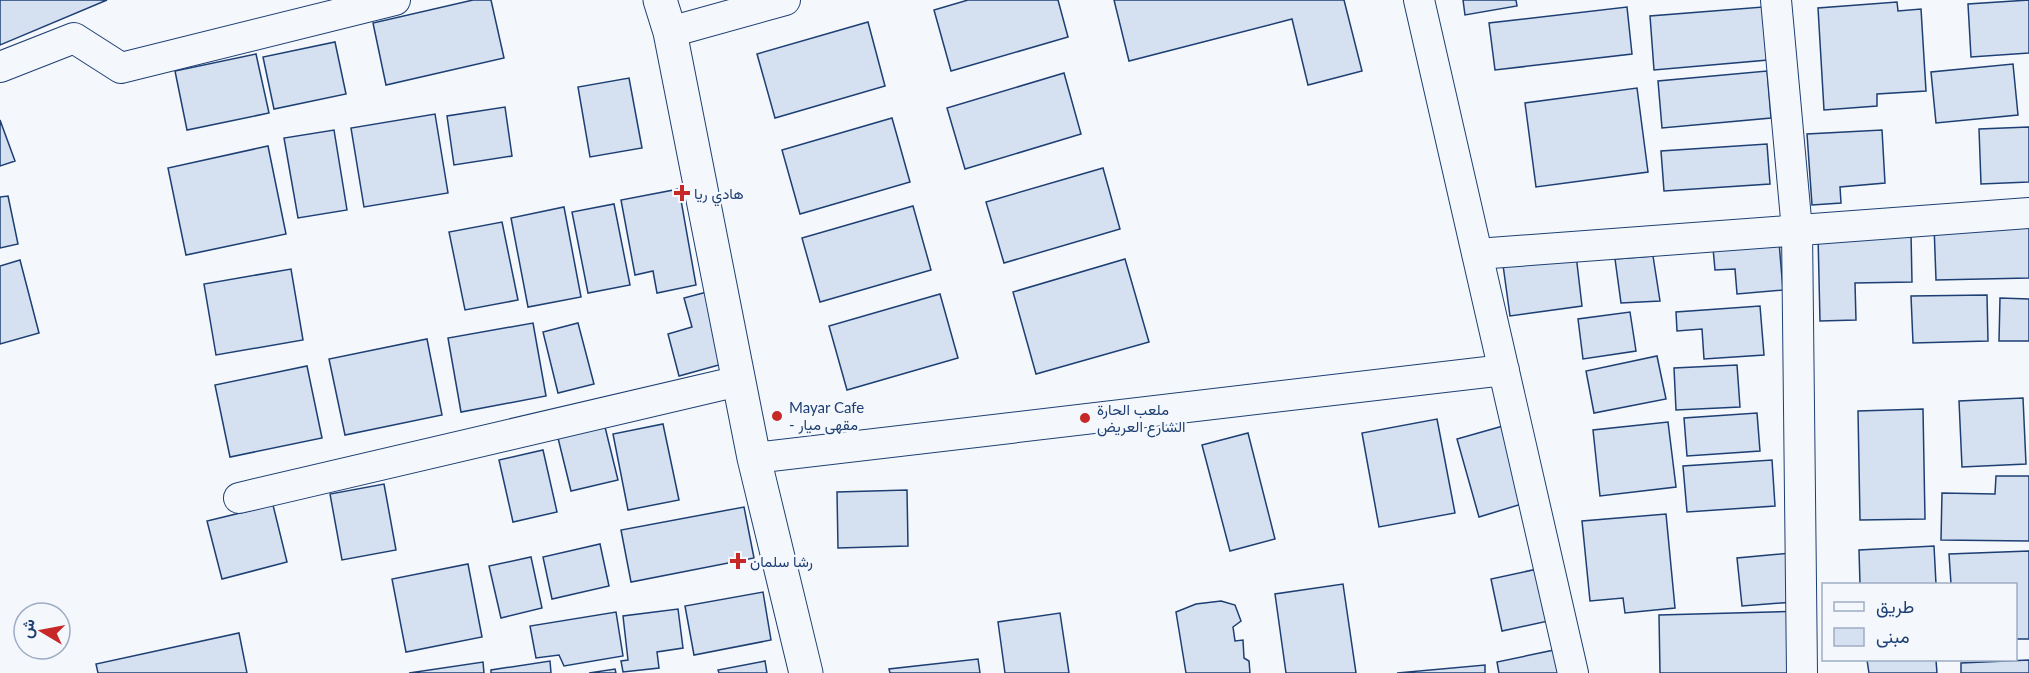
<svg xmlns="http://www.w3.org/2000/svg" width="2029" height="673" viewBox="0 0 2029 673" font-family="Lato,Vazirmatn,sans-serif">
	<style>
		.building { fill: #d5e0f0; stroke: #1d3f73; stroke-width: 1.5 }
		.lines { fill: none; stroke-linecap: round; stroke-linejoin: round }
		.street-casing { stroke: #1d3f73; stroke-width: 32 }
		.secondary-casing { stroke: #1d3f73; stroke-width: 35 }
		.street { stroke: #f4f7fb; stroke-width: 30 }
		.secondary { stroke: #f4f7fb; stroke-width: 33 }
		.poi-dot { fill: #c62828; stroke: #f4f7fb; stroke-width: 2 }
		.labels { text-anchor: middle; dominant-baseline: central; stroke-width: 4.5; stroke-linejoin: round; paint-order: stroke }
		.poi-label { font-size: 15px; fill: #1d3f73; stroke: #f4f7fb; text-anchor: start }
	</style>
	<rect width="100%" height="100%" fill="#f4f7fb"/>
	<path class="building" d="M0 0H107L0 45Z
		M473 0H491L504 58 386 85 373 23Z
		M968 0H1058L1068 37 951 71 934 10Z
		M1114 0H1344L1362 71 1308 85 1292 19 1129 61Z
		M1463 0H1516L1517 6 1465 15Z
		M2029 0V53L1971 57 1968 4Z
		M1897 2 1898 11 1921 9 1926 91 1877 94V106L1824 110 1818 8Z
		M1627 7 1632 54 1495 70 1489 23Z
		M1763 7 1768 60 1654 70 1650 16Z
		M868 22 885 86 775 118 757 54Z
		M335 42 346 94 274 109 263 57Z
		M256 54 269 113 187 130 175 71Z
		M2013 64 2018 115 1936 123 1931 72Z
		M1767 71 1771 118 1662 128 1658 81Z
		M1064 73 1081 134 965 169 947 108Z
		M629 78 642 148 590 157 578 87Z
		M1637 88 1648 172 1536 187 1525 103Z
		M505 107 512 156 454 165 447 116Z
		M435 114 448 193 364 207 351 128Z
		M892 118 910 182 800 214 782 150Z
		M0 120 15 161 0 166Z
		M2029 127V182L1981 184 1979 129Z
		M334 130 347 210 298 218 284 138Z
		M1882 130 1885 183 1840 187 1841 203 1812 205 1807 134Z
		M1767 144 1770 184 1664 191 1661 151Z
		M268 146 286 234 186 255 168 168Z
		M1103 168 1120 229 1004 263 986 202Z
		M679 189 696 285 657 293 653 271 635 275 621 200Z
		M8 196 18 244 0 248V197Z
		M614 204 630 285 588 293 572 212Z
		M913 206 931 270 820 302 802 238Z
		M564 207 581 297 528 307 511 218Z
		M502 222 518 300 465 310 449 232Z
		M2029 223V278L1936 280 1934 225Z
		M1911 233 1912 282 1855 283 1856 320 1820 321 1818 235Z
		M1779 242 1783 290 1737 294 1735 269 1715 270 1713 248Z
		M1576 255 1582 306 1510 316 1503 265Z
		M1653 256 1660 301 1621 303 1615 259Z
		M1125 259 1149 342 1036 374 1013 292Z
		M20 260 39 333 0 344V266Z
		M291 269 303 340 216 355 204 284Z
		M707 292 726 363 679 376 668 334 692 327 684 298Z
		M940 294 958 358 847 390 829 326Z
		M1987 295 1988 341 1913 343 1911 296Z
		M2000 298 2029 299V341H1999Z
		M1760 306 1764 355 1704 359 1702 329 1677 331 1676 312Z
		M1630 312 1636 351 1583 359 1578 319Z
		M533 323 546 396 461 412 448 338Z
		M578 323 594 384 558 393 543 332Z
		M427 339 442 415 345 435 329 359Z
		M1657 356 1666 399 1594 413 1586 371Z
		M1737 365 1740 407 1676 410 1674 368Z
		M307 366 322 438 230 457 215 385Z
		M2023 398 2026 464 1962 467 1959 401Z
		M1923 409 1925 519 1860 520 1858 411Z
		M1757 413 1760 451 1687 456 1684 418Z
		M1437 419 1455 513 1379 527 1362 433Z
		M1668 422 1676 487 1600 496 1593 430Z
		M663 424 679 500 628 510 613 434Z
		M1503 426 1525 503 1479 517 1457 439Z
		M605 427 618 480 571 491 558 438Z
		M1248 433 1275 539 1230 551 1202 445Z
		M543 450 557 512 513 522 499 460Z
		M1772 460 1775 506 1687 512 1683 466Z
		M1996 476H2029V541L1941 540 1942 493 1995 494Z
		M384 484 396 550 342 560 330 494Z
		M907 490 908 546 838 548 837 492Z
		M273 505 287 562 222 579 207 521Z
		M744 507 754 558 631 582 621 530Z
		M1666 514 1675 608 1625 613 1623 598 1590 601 1582 521Z
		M600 544 609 586 552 599 543 557Z
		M1934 546 1936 584H1860L1859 550Z
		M2029 551V639H2016V584H1951L1949 554Z
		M1801 552 1806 601 1742 606 1737 558Z
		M531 557 542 608 501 618 489 566Z
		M468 564 482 637 406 652 392 579Z
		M1542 568 1553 620 1502 631 1491 579Z
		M1343 584 1356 673H1286L1275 594Z
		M763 592 771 640 694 655 685 606Z
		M1221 601 1235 605 1241 621 1233 627 1235 641 1243 640 1244 658 1249 661 1250 673H1186L1176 612 1196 604Z
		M678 609 683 648 657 652 659 668 623 672 621 661 628 660 623 616Z
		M1809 611 1810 673H1660L1659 615Z
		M616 612 623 656 564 666 559 655 536 658 530 626Z
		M1060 613 1069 673H1005L998 622Z
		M239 633 247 673H98L96 664Z
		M1559 649 1564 673H1499L1497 662Z
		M978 659 980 673H890L889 669Z
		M1867 660H1936L1937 673H1869Z
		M2029 660V673H1961V663Z
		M550 661 551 673H491V670Z
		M765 661 767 673H719L718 670Z
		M483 662 484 673H409Z
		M1485 665V673H1397Z
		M615 669 616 673H589Z"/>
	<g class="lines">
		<g class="street-casing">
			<path id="street" d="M1419 0 1573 673
				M1776 0 1797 230 1802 673
				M670 32 785 0
				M0 67 74 38 121 68 395 0
				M1477 254 2029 213
				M754 458 1504 370
				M239 498 739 381"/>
		</g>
		<g class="secondary-casing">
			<path id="secondary" d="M660 0 670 32 754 458 806 673"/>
		</g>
		<use href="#street" class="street"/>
		<use href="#secondary" class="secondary"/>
	</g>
	<g class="poi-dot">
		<path d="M679 184h6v6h6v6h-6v6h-6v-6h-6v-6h6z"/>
		<circle cx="777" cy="416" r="6"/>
		<circle cx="1085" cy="418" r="6"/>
		<path d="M735 552h6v6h6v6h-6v6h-6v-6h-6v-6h6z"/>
	</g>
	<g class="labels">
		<g class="poi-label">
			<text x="694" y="193">هادي ريا</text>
			<text x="789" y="407">Mayar Cafe<tspan x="789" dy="17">- مقهى ميار</tspan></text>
			<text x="1097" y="409">ملعب الحارة<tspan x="1097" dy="17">الشارع العريض</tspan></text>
			<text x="750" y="561">رشا سلمان</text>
		</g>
	</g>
	<rect x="1822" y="583" width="195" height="78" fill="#f4f7fb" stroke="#9eadc5" stroke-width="1.5"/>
	<rect x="1834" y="602" width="30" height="9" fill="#f4f7fb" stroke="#9eadc5" stroke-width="1.5"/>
	<text x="1876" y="613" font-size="18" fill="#1d3f73">طريق</text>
	<rect x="1834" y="628" width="30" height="18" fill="#d5e0f0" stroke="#9eadc5" stroke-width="1.5"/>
	<text x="1876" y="643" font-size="18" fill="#1d3f73">مبنى</text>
	<g transform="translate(42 631) rotate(280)"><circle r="28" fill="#f4f7fb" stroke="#9eadc5" stroke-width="1.5"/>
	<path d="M0-4.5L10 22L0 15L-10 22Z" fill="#c62828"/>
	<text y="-9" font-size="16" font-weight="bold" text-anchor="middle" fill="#1d3f73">ش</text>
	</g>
</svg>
